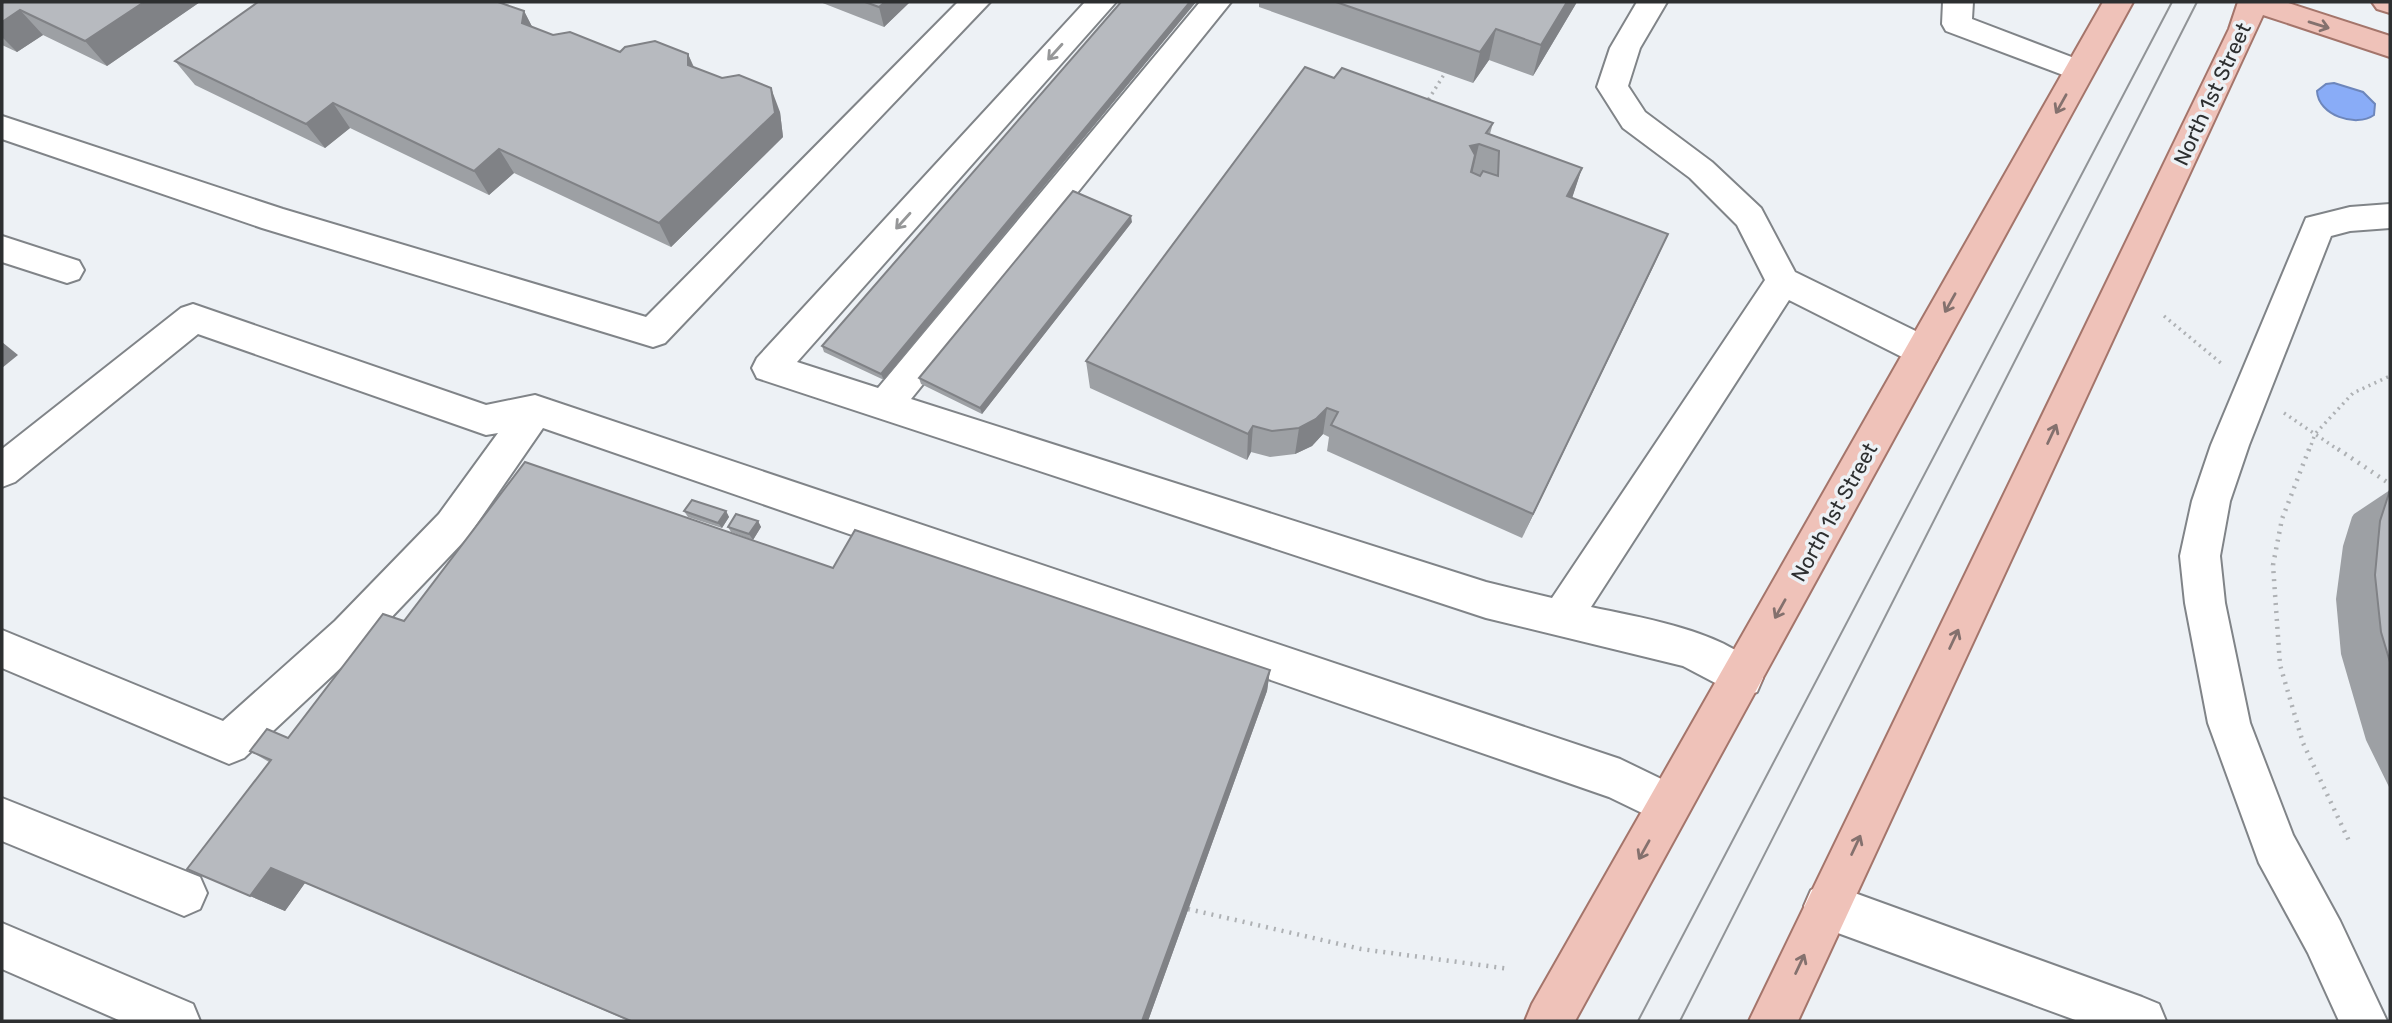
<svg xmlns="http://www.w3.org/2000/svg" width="2392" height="1023" viewBox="0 0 2392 1023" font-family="Rubik,sans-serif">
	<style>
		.water { fill: #89acf7; stroke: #6d86bb; stroke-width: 2 }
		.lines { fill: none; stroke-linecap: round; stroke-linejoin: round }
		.minor-casing { stroke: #808488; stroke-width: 4 }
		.major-casing { stroke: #a4756b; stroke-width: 4 }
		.path-far1 { stroke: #aeb1b4; stroke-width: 3.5; stroke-dasharray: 2 4.5; stroke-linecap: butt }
		.path { stroke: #aeb1b4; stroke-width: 4.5; stroke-dasharray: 2 6; stroke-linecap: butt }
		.minor { fill: #fff; fill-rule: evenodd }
		.major { fill: #efc2b9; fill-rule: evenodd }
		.tram { stroke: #919497; stroke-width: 2 }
		.wall { fill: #9da0a4 }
		.shaded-wall { fill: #808286 }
		.building { fill: #b7babf; stroke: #808286; stroke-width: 2; fill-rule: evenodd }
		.oneway { stroke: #84716e }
		.oneway2 { stroke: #969798 }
		.labels { text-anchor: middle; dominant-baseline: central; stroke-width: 7; stroke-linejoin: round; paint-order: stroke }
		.street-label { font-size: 21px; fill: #2d2f30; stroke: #edf1f5 }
	</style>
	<rect width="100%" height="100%" fill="#edf1f5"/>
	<path class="water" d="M2334 83 2363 92 2375 104 2374 115C2356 128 2318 115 2317 91L2326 84Z"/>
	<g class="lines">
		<g class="minor-casing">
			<path id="minor" d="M958 2H990L665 343 653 347 262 228 2 139V116L283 209 646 317Z
				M1085 2H1116L797 362 878 388 1200 2H1231L911 399 1486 582 1552 598 1765 280 1737 225 1690 178 1623 128 1597 87 1610 48 1637 2H1667L1640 48 1628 86 1645 112 1712 162 1761 208 1795 272 1936 341 1941 351 1936 361 1923 365 1910 361 1789 300 1591 607C1636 617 1743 633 1763 678L1757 692 1742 697 1683 666 1486 618 757 378 752 368 757 358Z
				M1943 2H1973L1972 19 2090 64 2094 71 2090 78 2079 81 1946 31 1942 24Z
				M2390 204V228L2350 231 2331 236 2249 445 2230 501 2220 556 2225 603 2250 723 2293 835 2340 921 2387 1021H2339L2308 953 2259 863 2208 723 2185 603 2180 556 2192 501 2211 445 2306 218 2350 207Z
				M2 236 79 261 84 270 79 279 67 283 2 262Z
				M193 304 486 405 535 395 1620 759 1684 790 1691 805 1684 820 1669 826 1609 797 543 428 467 538 363 647 244 758 229 764 2 668V630L223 721 335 621 439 514 498 433 486 435 198 334 15 482 2 487V449L181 308Z
				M2 798 200 877 207 893 200 909 184 916 2 841Z
				M1827 883 2142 997 2159 1004 2166 1021H2078L1827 929 1811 922 1804 906 1811 890Z
				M2 923 193 1004 200 1021H121L2 969Z"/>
		</g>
		<g class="major-casing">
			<path id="major" d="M2103 2H2133L1575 1021H1525L1532 1004Z
				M2238 2H2285L2390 36V57L2263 15 1798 1021H1749L2229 29Z
				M2372 2H2390V13L2377 9Z"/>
		</g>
		<path class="path-far1" d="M1425 105 1445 73
			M2164 316 2222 364
			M2284 413 2340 451
			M2309 451 2315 434 2353 393 2390 376"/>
		<path class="path" d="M2309 449 2282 519 2273 565 2280 665 2303 743 2350 843
			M2338 449 2390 484
			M1188 909 1361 949 1510 969"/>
		<use href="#minor" class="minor"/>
		<use href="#major" class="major"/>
		<path class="tram" d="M1638 1021 2172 2
			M1680 1021 2197 2"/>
	</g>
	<path class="wall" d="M2 2H200L107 66 43 35 17 52 2 45Z
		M820 2H910L884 27Z
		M1121 2H1196L884 380 824 352 822 346Z
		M1259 2H1577L1533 76 1489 60 1473 83 1259 7Z
		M524 11 532 27 553 35 620 52 688 54 694 67 780 112 783 137 671 247 514 173 489 195 350 128 325 148 195 85 175 61Z
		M1493 123 1490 134 1582 168 1572 198 1668 234 1522 538 1327 451 1329 437 1323 434 1312 446 1295 454 1270 457 1251 452 1247 460 1090 388 1086 361Z
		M1132 222 982 414 921 384 919 378Z
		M2390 490V789L2366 740 2341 654 2336 599 2343 546 2352 517 2354 514Z
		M684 511H726L729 517 722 528 688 517Z
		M758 521 761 527 753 540 731 532 728 527Z
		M833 568 1270 670 1267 691 1148 1021H629L305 883 285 911 250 896 269 762 250 751 288 738 404 621Z"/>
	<path class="shaded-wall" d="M144 2H200L107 66 85 41Z
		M885 2H910L884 27 879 7Z
		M1190 2H1196L884 380 881 374Z
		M1567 2H1577L1533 76 1541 45Z
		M20 10 43 35 17 52 2 37V22Z
		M524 11 537 36 522 23Z
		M1496 29 1489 60 1473 83 1480 52Z
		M688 54 698 78 688 65Z
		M771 88 780 112 783 137 671 247 659 223Z
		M333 103 350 128 325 148 306 124Z
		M1479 144 1472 174 1463 176 1470 146Z
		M499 149 514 173 489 195 474 171Z
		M1582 168 1572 198 1567 196Z
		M1131 216 1132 222 982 414 980 408Z
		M1668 234 1655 263 1522 538 1533 514Z
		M2 342 18 355 2 368Z
		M1327 408 1323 434 1312 446 1295 454 1299 428Z
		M1253 426 1251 452 1247 460 1248 434Z
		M726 511 729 517 722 528 718 523Z
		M758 521 761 527 753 540 749 534Z
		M1270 670 1267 691 1148 1021H1142Z
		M271 868 305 883 285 911 250 896Z"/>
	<path class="building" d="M4 2H144L85 41 20 10 2 22V3Z
		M258 2H498L524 11 522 23 553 35 570 32 620 52 625 47 655 41 688 54V65L722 78 739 75 771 88 775 113 659 223 499 149 474 171 333 103 306 124 175 61Z
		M865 2H885L879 7Z
		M1121 2H1190L881 374 822 346Z
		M1336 2H1567L1541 45 1496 29 1480 52Z
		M1305 67 1334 78 1342 68 1493 123 1486 133 1582 168 1567 196 1668 234 1533 514 1331 425 1338 412 1327 408 1316 419 1299 428 1272 431 1253 426 1248 434 1086 361ZM1479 144 1499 151 1498 176 1483 171 1480 176 1471 172 1475 155 1470 146Z
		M1073 191 1131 216 980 408 919 378Z
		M525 462 833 568 855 530 1270 670 1142 1021H631L271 868 250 896 187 869 271 760 250 751 267 729 288 738 383 614 404 621Z
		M2390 490V662L2381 632 2375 575 2380 521Z
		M692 500 726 511 718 523 684 511Z
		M736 514 758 521 749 534 728 527Z"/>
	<defs><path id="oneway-shaft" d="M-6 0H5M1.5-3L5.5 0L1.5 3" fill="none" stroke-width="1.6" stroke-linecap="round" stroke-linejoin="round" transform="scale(1.75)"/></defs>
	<g class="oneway">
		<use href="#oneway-shaft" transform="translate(2319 25) rotate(17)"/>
		<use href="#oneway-shaft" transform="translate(2061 104) rotate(119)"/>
		<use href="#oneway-shaft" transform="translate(1950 303) rotate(119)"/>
		<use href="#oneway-shaft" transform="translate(2052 434) rotate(-65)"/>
		<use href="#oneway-shaft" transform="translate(1780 609) rotate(119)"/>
		<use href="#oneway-shaft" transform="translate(1954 639) rotate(-65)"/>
		<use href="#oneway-shaft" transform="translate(1856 845) rotate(-65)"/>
		<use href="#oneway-shaft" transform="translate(1644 850) rotate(119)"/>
		<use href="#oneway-shaft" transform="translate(1800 964) rotate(-65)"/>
	</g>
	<g class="oneway2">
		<use href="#oneway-shaft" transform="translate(1055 52) rotate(132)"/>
		<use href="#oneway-shaft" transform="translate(903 221) rotate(132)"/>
	</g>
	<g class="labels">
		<g class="street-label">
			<text transform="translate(2212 94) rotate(-65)">North 1st Street</text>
			<text transform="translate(1834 512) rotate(-61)">North 1st Street</text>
		</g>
	</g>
	<rect width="2392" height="1023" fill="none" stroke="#2d2f30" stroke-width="7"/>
</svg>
